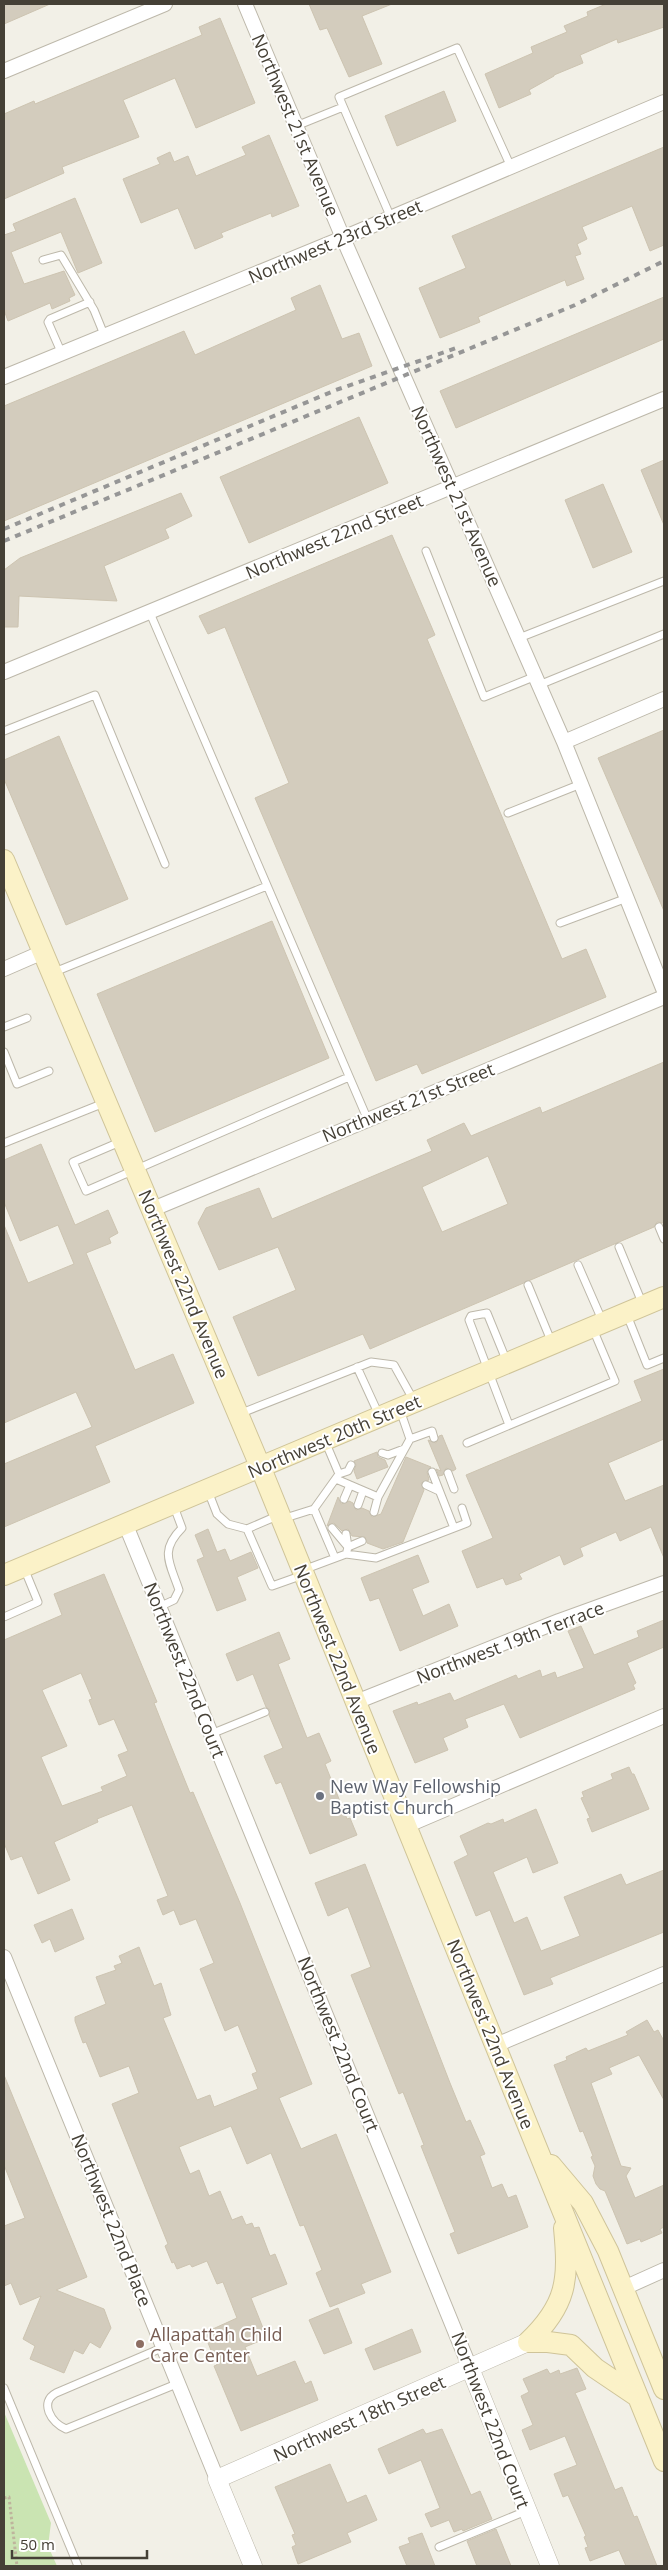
<svg xmlns="http://www.w3.org/2000/svg" width="668" height="2570" viewBox="0 0 668 2570" font-family="'Open Sans',sans-serif">
	<style>
		.green { fill: #cae4b2 }
		.building { fill: #d3ccbd; stroke: #cdc4b1; fill-rule: evenodd }
		.lines { fill: none; stroke-linecap: round; stroke-linejoin: round }
		.service-casing { stroke: #bdb8aa; stroke-width: 9 }
		.minor-casing { stroke: #bdb8aa; stroke-width: 16 }
		.tertiary-casing { stroke: #bdb8aa; stroke-width: 19 }
		.secondary-casing { stroke: #cfc499; stroke-width: 22 }
		.path { stroke: #beb49c; stroke-width: 3; stroke-dasharray: 2.5 2.5; stroke-linecap: butt }
		.service { stroke: #fff; stroke-width: 7 }
		.minor { stroke: #fff; stroke-width: 14 }
		.tertiary { stroke: #fff; stroke-width: 18 }
		.secondary { stroke: #fbf2c8; stroke-width: 20 }
		.rail { stroke: #969696; stroke-width: 4; stroke-dasharray: 6 6; stroke-linecap: butt }
		.worship-dot { fill: #6b7280; stroke: #fff; stroke-width: 2 }
		.education-dot { fill: #8d6e63; stroke: #fff; stroke-width: 2 }
		.labels { text-anchor: middle; dominant-baseline: central; stroke-width: 4; stroke-linejoin: round; paint-order: stroke }
		.street-label { font-size: 18px; fill: #454036; stroke: #fff }
		.worship-label { font-size: 18px; fill: #5b616d; stroke: #fff; text-anchor: start }
		.education-label { font-size: 18px; fill: #785e54; stroke: #fff; text-anchor: start }
	</style>
	<rect width="100%" height="100%" fill="#f2f0e7"/>
	<path class="green" d="M4 2412 51 2523 48 2546 57 2566H4Z"/>
	<path class="building" d="M4 4H50L4 24Z
		M309 4H392L362 16 382 64 349 77 327 28 320 30Z
		M606 4H664V27L618 43 617 39 580 55 583 63 554 75V76L529 90 531 94 499 108 485 74 533 53 531 47 567 32 564 26 588 16 587 12Z
		M220 18 255 103 196 128 175 78 123 100 139 137 62 167 64 173 4 199V114L34 101 35 104 202 35 199 27Z
		M444 91 456 121 397 146 385 116Z
		M269 135 299 206 272 217 271 213 221 233 223 237 195 249 178 208 141 223 123 179 160 164 157 158 170 152 174 162 188 156 196 176 246 155 242 147Z
		M664 147V245L650 251 632 206 582 227 587 239 577 244 581 254 575 256 584 279 567 286 565 280 478 317 480 322 440 338 419 288 466 268 452 236Z
		M75 198 102 263 78 273 61 232 11 252 24 284 64 271 75 295 69 298 70 301 52 309 50 303 8 321 4 310V235L16 231 13 224Z
		M320 285 342 339 359 333 372 366 4 521V406L184 331 195 355 296 310 291 298Z
		M664 297V339L456 428 440 391Z
		M359 417 388 483 249 543 220 477Z
		M664 460V525L641 470Z
		M603 484 632 552 593 568 565 500Z
		M181 493 192 516 165 529 169 538 104 566 117 601 19 596 18 627H4V570L20 558Z
		M392 535 435 635 427 639 562 959 586 949 606 997 422 1074 417 1064 376 1081 255 798 289 783 225 627 208 634 199 616Z
		M664 730V911L598 758Z
		M59 736 128 899 66 925 4 779V760Z
		M272 921 329 1058 155 1132 97 994Z
		M664 1062V1223L657 1222 654 1227 370 1349 363 1334 258 1376 233 1317 296 1290 278 1247 219 1270 198 1223 206 1208 259 1188 272 1219 432 1151 427 1140 464 1123 471 1136 540 1107 542 1113ZM488 1156 508 1204 442 1232 422 1187Z
		M41 1144 75 1225 108 1210 118 1233 109 1238 111 1243 86 1253 135 1370 173 1354 194 1403 95 1446 110 1482 4 1527V1464L92 1427 76 1392 4 1423V1225L28 1283 74 1264 58 1225 20 1241 4 1202V1160Z
		M664 1369V1439L608 1463 625 1501 664 1485V1558L651 1527 620 1541 616 1532 580 1548 583 1556 564 1565 560 1555 519 1574 522 1579 506 1585 503 1578 477 1588 462 1551 493 1538 466 1475 642 1401 634 1381Z
		M442 1435 456 1469 453 1471 446 1468 443 1475 439 1476 436 1469 441 1471 428 1440 436 1443 439 1436Z
		M377 1452 378 1457 385 1460 388 1467 357 1479 354 1471 356 1465 354 1461Z
		M406 1457 431 1467 427 1472 429 1480 421 1483 424 1490 403 1542 383 1549 367 1543 365 1537 352 1536 348 1529 342 1531 334 1523 327 1526 338 1497 341 1504 349 1501 353 1503 356 1510 362 1508 369 1511 372 1517 381 1514Z
		M208 1529 217 1552 225 1549 230 1561 251 1552 258 1568 237 1577 246 1600 217 1611 197 1560 204 1557 195 1535Z
		M418 1555 429 1582 412 1589 423 1616 449 1604 458 1626 400 1651 379 1598 370 1601 361 1578Z
		M104 1574 157 1702 154 1703 171 1746 190 1793 193 1792 240 1903 312 2084 279 2098 301 2149 336 2134 391 2272 361 2284 365 2293 330 2307 316 2273 322 2270 304 2225 300 2226 271 2153 247 2164 231 2126 179 2147 190 2174 199 2170 209 2196 220 2191 232 2220 242 2216 246 2225 252 2223 254 2228 259 2227 270 2256 275 2254 287 2284 251 2298 267 2338 245 2347 257 2376 295 2361 305 2384 311 2381 318 2400 241 2431 214 2366 217 2365 204 2333 237 2318 223 2282 217 2284 207 2261 192 2267 190 2264 177 2269 174 2262 172 2263 165 2246 168 2244 112 2104 139 2093 129 2066 100 2077 86 2042 83 2043 75 2021V2017L106 2004 96 1977 116 1970 114 1966 122 1963 119 1956 139 1947 154 1986 161 1983 171 2015 163 2018 197 2100 210 2095 214 2107 258 2089 252 2074 257 2072 238 2025 225 2031 200 1969 214 1963 196 1919 180 1925 174 1910 163 1915 157 1900 168 1896 132 1805 97 1819 98 1822 54 1842 70 1880 38 1894 22 1856 11 1860 4 1843V1640L62 1615 54 1594ZM81 1673 92 1699 89 1700 99 1725 114 1719 128 1751 118 1755 127 1776 101 1787 103 1791 62 1806 41 1757 67 1746 42 1690Z
		M664 1620V1647L627 1663 636 1683 633 1685 635 1689 520 1738 504 1704 465 1719 468 1727 443 1738 448 1750 415 1763 393 1711 417 1702 418 1705 450 1693 454 1701 516 1675 518 1679 540 1670 542 1677 555 1672 557 1678 584 1668 568 1631 581 1626 594 1655 639 1637 637 1631Z
		M279 1632 290 1659 278 1664 307 1738 319 1733 331 1761 325 1764 347 1819 350 1818 357 1835 310 1854 281 1782 276 1784 264 1756 283 1748 269 1715 270 1710 266 1707 253 1674 237 1681 226 1654Z
		M629 1767 632 1774H634L649 1809 592 1832 587 1819 590 1818 581 1798 584 1797 582 1792 613 1779 611 1774Z
		M536 1809 558 1863 533 1873 527 1857 493 1872 514 1923 527 1917 541 1951 580 1936 564 1897 621 1874 626 1885 664 1870V1932L550 1978 553 1984 524 1995 490 1910 476 1916 454 1862 468 1855 460 1836 488 1823 491 1824 503 1819 504 1823Z
		M365 1864 450 2083 466 2122 470 2120 485 2154 480 2156 492 2188 502 2184 508 2198 516 2195 528 2227 458 2254 450 2234 455 2232 421 2146 424 2145 403 2092 399 2094 351 1975 371 1967 348 1907 328 1916 315 1883Z
		M72 1909 84 1939 55 1952 50 1939 42 1943 34 1925Z
		M647 2020 654 2032 658 2030 664 2041V2100L639 2055 609 2068 612 2074 591 2083 621 2166 631 2168 626 2176 635 2198 664 2185V2227L660 2229 662 2233 641 2242 640 2239 627 2244 605 2191 600 2189 596 2184 593 2176 595 2166 591 2157 593 2156 583 2131 580 2132 554 2065 567 2060 566 2057 586 2048 588 2051 628 2035 626 2032Z
		M4 2075 87 2277 56 2290 104 2309 111 2328 100 2348 90 2342 83 2354 74 2350 64 2373 30 2359 35 2346 23 2339 41 2296 20 2305 11 2283 4 2286V2226L25 2218 4 2165Z
		M338 2308 352 2343 324 2354 309 2320Z
		M412 2329 421 2352 374 2370 365 2349Z
		M577 2368 586 2389 575 2393 578 2399 615 2490 622 2487 634 2517 637 2516 657 2566H626L619 2550 590 2561 585 2548 588 2547 584 2537 586 2536 568 2495 563 2497 554 2474 577 2465 565 2436 530 2450 522 2430 533 2425 521 2396 529 2392 523 2379 547 2369 550 2374 559 2370 560 2374Z
		M423 2429 426 2434 442 2429 471 2495 480 2491 492 2519 463 2531 462 2529 454 2532 449 2520 431 2527 425 2514 440 2508 421 2460 389 2474 378 2449Z
		M330 2464 347 2503 366 2495 377 2520 347 2533 351 2542 298 2564 292 2547 296 2545 292 2535 295 2534 275 2487Z
		M496 2529 511 2566H477L467 2541Z
		M422 2533 435 2566H407L399 2547 410 2543 408 2538Z"/>
	<g class="lines">
		<g class="service-casing">
			<path id="service" d="M296 126 343 107
				M391 218 339 97 457 48 511 167
				M43 260 61 255 94 310 105 337
				M62 354 48 322 50 319 90 302
				M426 551 484 697 536 676
				M150 613 367 1118
				M519 638 664 581
				M539 685 664 634
				M4 731 95 695 165 864
				M508 813 581 784
				M560 923 627 898
				M52 973 267 886
				M4 1027 27 1018
				M4 1052 17 1084 49 1071
				M120 1142 73 1162 86 1191 349 1077
				M4 1143 104 1103
				M659 1227 664 1239
				M619 1247 643 1305
				M578 1265 602 1320
				M528 1285 552 1343
				M627 1315 647 1365 664 1358
				M507 1362 487 1313 471 1316 469 1320 509 1425
				M357 1367 379 1415
				M239 1414 371 1362 394 1365 414 1401
				M410 1439 432 1431 434 1438
				M467 1443 615 1381 593 1329
				M382 1453 388 1455 404 1449
				M448 1473 454 1489
				M339 1474 348 1471 351 1465
				M336 1479 378 1497 410 1439 400 1410
				M426 1485 439 1491
				M208 1491 217 1514 228 1524 247 1529 277 1516
				M344 1499 350 1485
				M358 1505 363 1491
				M314 1509 335 1558
				M374 1512 378 1497
				M282 1519 314 1509 339 1474 325 1441
				M332 1528 348 1547
				M454 1528 467 1523 462 1508
				M247 1529 272 1586 303 1575
				M346 1534 348 1547
				M347 1551 348 1547 362 1541
				M303 1570 346 1554 376 1558 454 1528 432 1472
				M159 1607 174 1600 179 1590C170 1563 159 1551 182 1528L173 1504
				M4 1617 38 1602 24 1568
				M211 1734 265 1712
				M164 2347 56 2393C39 2402 51 2423 66 2429L179 2383
				M4 2388 78 2566
				M439 2547 526 2511"/>
		</g>
		<g class="minor-casing">
			<path id="minor" d="M245 4 343 238 564 742 664 991
				M4 71 165 4
				M4 377 343 238 664 102
				M4 672 664 399
				M564 742 664 699
				M4 969 43 952
				M153 1209 664 997
				M125 1523 470 2368
				M356 1702 559 1621 664 1583
				M406 1826 664 1716
				M4 1957 217 2479
				M496 2045 664 1974
				M624 2288 664 2270"/>
		</g>
		<g class="tertiary-casing">
			<path id="tertiary" d="M470 2368 550 2566
				M253 2566 217 2479 528 2342"/>
		</g>
		<g class="secondary-casing">
			<path id="secondary" d="M4 860 260 1466 664 2461
				M4 1575 664 1297
				M551 2165 583 2203 608 2251 664 2389
				M528 2342C567 2305 569 2280 564 2228
				M528 2342H548L571 2345 595 2368 638 2397"/>
		</g>
		<path class="path" d="M4 2498 9 2497 17 2566"/>
		<use href="#service" class="service"/>
		<use href="#minor" class="minor"/>
		<use href="#tertiary" class="tertiary"/>
		<use href="#secondary" class="secondary"/>
		<path class="rail" d="M4 529 336 390 459 347
			M4 541 575 305 664 261"/>
	</g>
	<circle class="worship-dot" cx="320" cy="1796" r="5"/>
	<circle class="education-dot" cx="140" cy="2344" r="5"/>
	<g class="labels">
		<g class="street-label">
			<text transform="translate(296 125) rotate(67)">Northwest 21st Avenue</text>
			<text transform="translate(335 241) rotate(-23)">Northwest 23rd Street</text>
			<text transform="translate(457 496) rotate(66)">Northwest 21st Avenue</text>
			<text transform="translate(334 536) rotate(-23)">Northwest 22nd Street</text>
			<text transform="translate(408 1102) rotate(-22)">Northwest 21st Street</text>
			<text transform="translate(184 1284) rotate(67)">Northwest 22nd Avenue</text>
			<text transform="translate(334 1436) rotate(-23)">Northwest 20th Street</text>
			<text transform="translate(510 1642) rotate(-21)">Northwest 19th Terrace</text>
			<text transform="translate(338 1659) rotate(68)">Northwest 22nd Avenue</text>
			<text transform="translate(185 1670) rotate(68)">Northwest 22nd Court</text>
			<text transform="translate(491 2034) rotate(68)">Northwest 22nd Avenue</text>
			<text transform="translate(339 2044) rotate(68)">Northwest 22nd Court</text>
			<text transform="translate(112 2220) rotate(68)">Northwest 22nd Place</text>
			<text transform="translate(359 2418) rotate(-24)">Northwest 18th Street</text>
			<text transform="translate(491 2420) rotate(69)">Northwest 22nd Court</text>
		</g>
		<g class="worship-label">
			<text x="330" y="1786">New Way Fellowship<tspan x="330" dy="21">Baptist Church</tspan></text>
		</g>
		<g class="education-label">
			<text x="150" y="2334">Allapattah Child<tspan x="150" dy="21">Care Center</tspan></text>
		</g>
	</g>
	<rect width="668" height="2570" fill="none" stroke="#454036" stroke-width="10"/>
	<path d="M12 2550v8h135v-8" fill="none" stroke="#454036" stroke-width="2.5"/>
	<text x="20" y="2550" font-size="15" fill="#454036" stroke="#ffffff" stroke-width="4" paint-order="stroke">50 m</text>
</svg>
